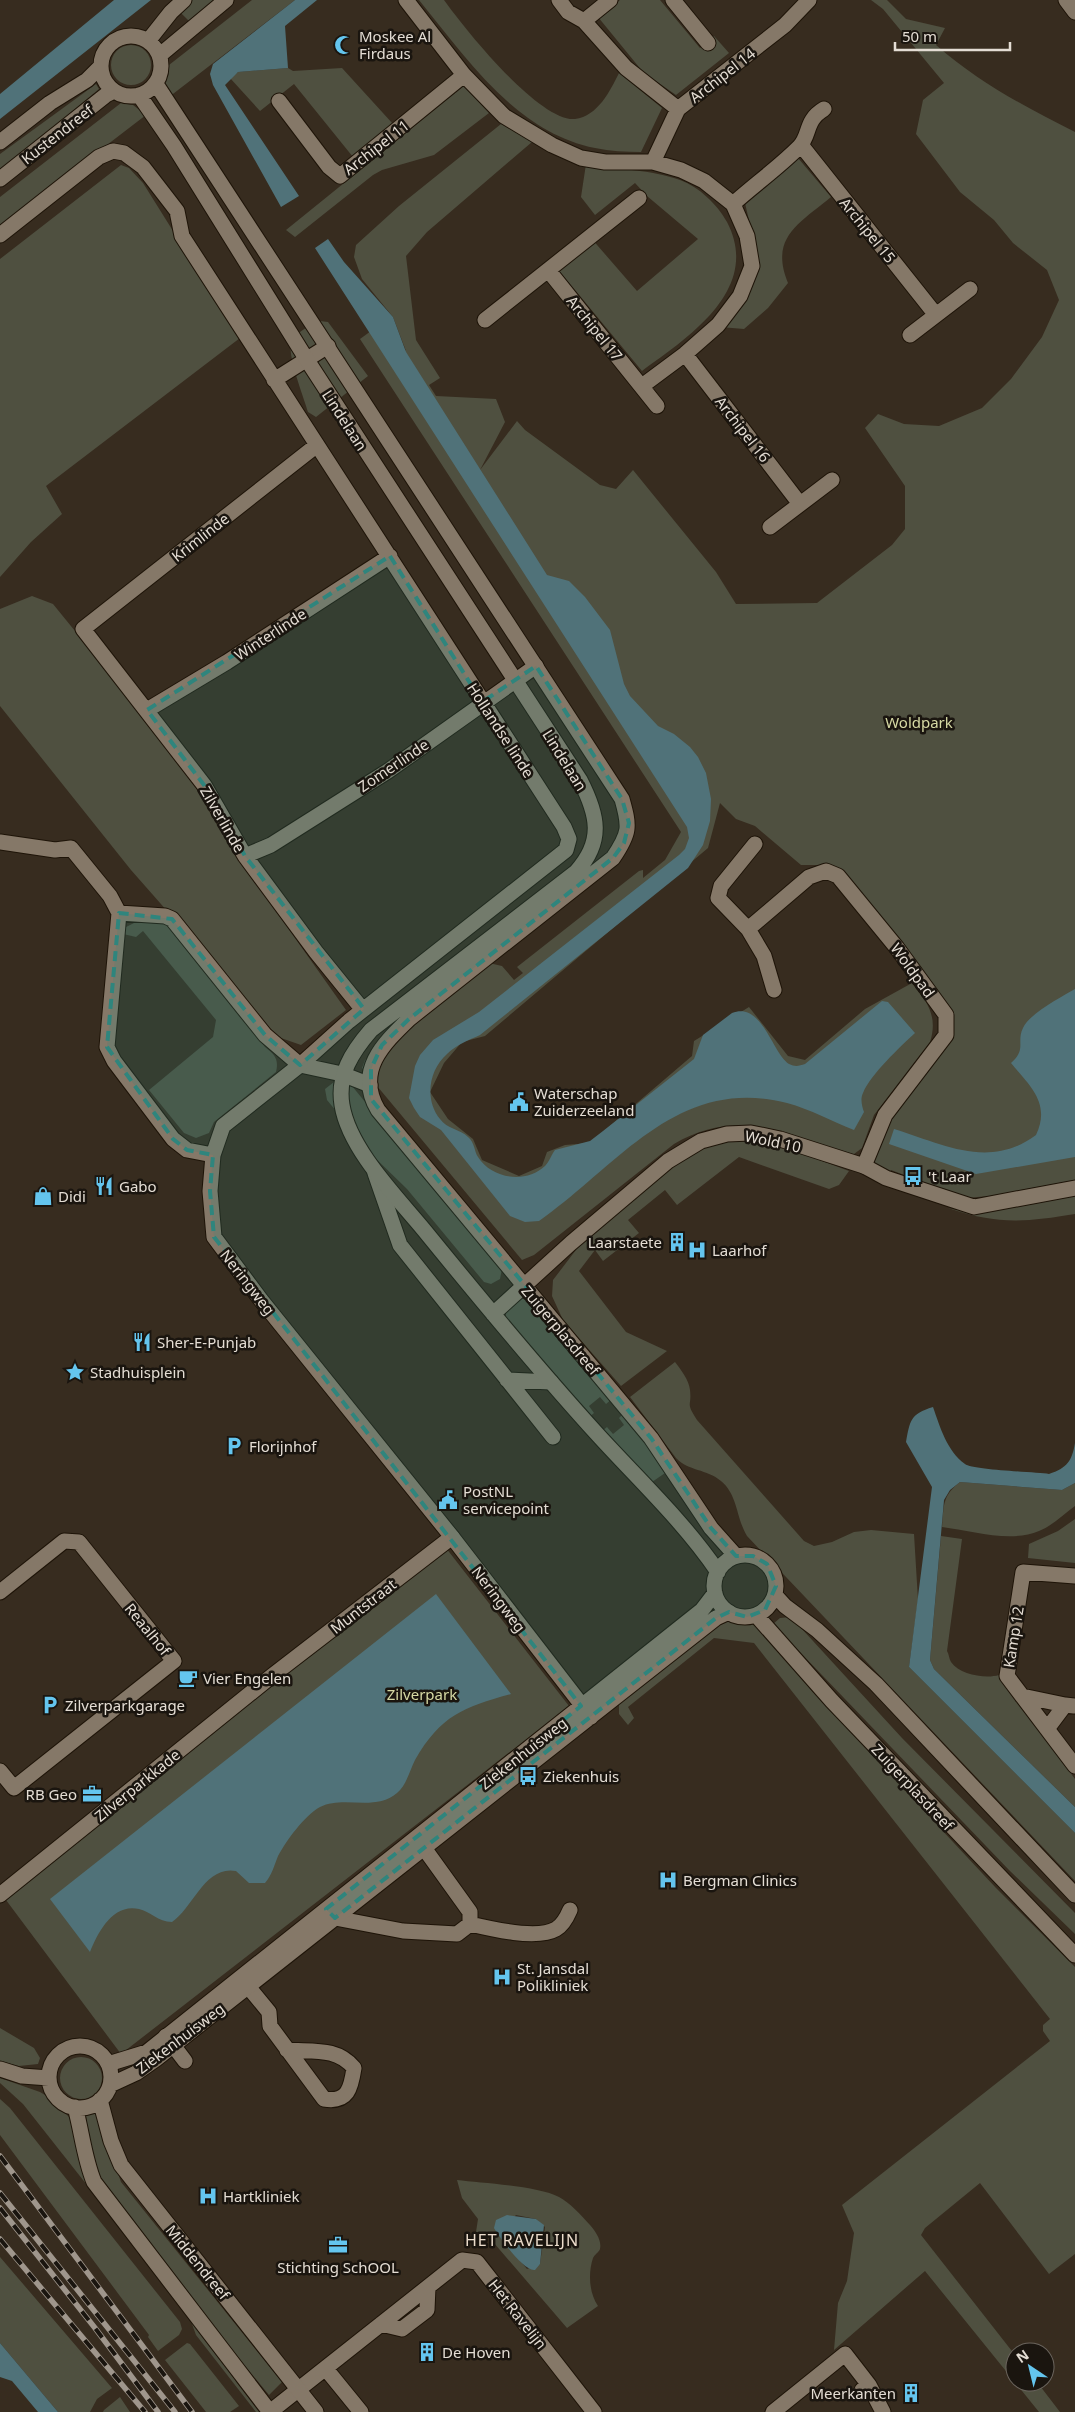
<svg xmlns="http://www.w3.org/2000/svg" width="1075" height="2412" viewBox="0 0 1075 2412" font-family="'Noto Sans',sans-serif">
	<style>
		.green { fill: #4f5040; fill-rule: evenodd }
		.water { fill: #507279 }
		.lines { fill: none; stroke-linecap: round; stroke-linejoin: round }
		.street-casing { stroke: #1e1408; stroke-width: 17 }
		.secondary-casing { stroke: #1e1408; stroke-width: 17 }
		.street { stroke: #857868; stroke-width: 15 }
		.secondary { stroke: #857868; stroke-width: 15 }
		.rail-casing { stroke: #9f968c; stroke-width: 5.5 }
		.rail { stroke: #1a150f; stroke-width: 4; stroke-dasharray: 11; stroke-linecap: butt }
		.marked { fill: #2f857d; fill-opacity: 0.2; stroke: #2f857d; stroke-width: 4; stroke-dasharray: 10 6; stroke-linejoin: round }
		.labels { text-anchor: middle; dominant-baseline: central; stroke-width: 5; stroke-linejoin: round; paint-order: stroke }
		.poi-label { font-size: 15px; fill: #e4ddd4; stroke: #1a150f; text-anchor: start }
		.street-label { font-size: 15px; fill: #e4ddd4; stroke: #1a150f }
		.park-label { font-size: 15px; fill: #d6d9a4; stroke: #1a150f }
		.neighbourhood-label { font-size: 16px; letter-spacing: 1px; fill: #ecddcc; stroke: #1a150f }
	</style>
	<rect width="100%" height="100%" fill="#372c1f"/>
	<path class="green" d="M190 0H217L190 22 179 11Z
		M252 0H295L169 97 165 83 169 65Z
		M419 0H444C464 28 539 122 575 119 598 116 610 91 619 73L662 108 641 152C626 152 610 151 595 148 516 132 467 59 419 0Z
		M620 0H660L700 48 714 36 729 53 676 95 643 72 598 17Z
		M871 0H887L906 19 945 28 936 45C981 84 1022 105 1075 132V1180L990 1196 965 1198 903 1177 904 1175 891 1170 890 1172 869 1162 887 1119 949 1032 830 865H801L755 826 736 819 720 803 708 848 485 1036 462 1042 444 1063 430 1092 448 1119 473 1139 482 1160 519 1176 542 1166 547 1152 565 1145 590 1143 692 1056 694 1041 749 1007 788 1056 805 1060 865 1009 912 983C928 1002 938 1017 930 1042L874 1115 862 1148 850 1157C789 1133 737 1107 674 1144L534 1255 522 1260 362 1068 365 1060 489 963 502 966 514 980 523 973 517 967 639 871 643 870V878L665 860 681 832 360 339 382 323 406 351 393 317 362 279 354 257 356 245 399 206 501 124 532 142 427 232 406 256 416 340 440 378 429 385 436 396 496 399 505 422 480 470 517 421 525 430 600 485 616 489 633 470 716 572 736 604 817 603 892 545 905 529V486L865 428 878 414 904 424 939 426 982 408 1011 379 1042 337 1059 300 1047 270 1013 243 994 220 960 192 916 134 923 100 944 83 883 9Z
		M111 65a20 20 0 1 1 40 0a20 20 0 1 1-40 0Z
		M288 68 293 71 342 68 393 124 353 157 294 84 260 111 230 78 238 72Z
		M96 84 99 89 0 171V154Z
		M464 86 489 113 434 155 382 170 373 175 295 237 286 230Z
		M121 103 133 105 146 115 0 227V197Z
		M798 158 831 197C800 223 769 237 788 283L768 308 744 329 720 327 754 242 745 203Z
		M586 164C615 169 653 170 680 180 699 187 717 204 727 222 762 289 689 337 642 371L556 267 591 238 637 291 698 239 647 196 635 183 595 215 581 197Z
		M121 165 129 168 143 183 240 338 46 486 62 514 31 542 0 577V259Z
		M320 321 328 322 368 376 316 417 308 412C304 398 288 357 291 345 293 333 311 325 320 321Z
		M32 596 53 604 110 674 196 788 236 855 346 1010 301 1045 278 1037 131 870 0 706V609Z
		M138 921H152L170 925 265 1047C275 1055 279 1059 276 1072L214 1122 209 1133 196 1138 184 1133 149 1090 213 1037 216 1020 143 931 136 937 123 934 126 927Z
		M343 1075 502 1269 500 1279 491 1284 484 1282 407 1189 372 1155 327 1100 325 1089Z
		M750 1139 798 1152 849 1171 839 1185 829 1189 739 1157 677 1205 665 1190 628 1220 639 1233 603 1261 595 1250 579 1271 626 1332 667 1351 621 1386 563 1320 552 1296 553 1280 582 1242 670 1161 712 1143Z
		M1075 1195V1214C1026 1222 997 1225 948 1208 989 1218 1035 1202 1075 1195Z
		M522 1299H526L612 1399 606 1404 600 1397 589 1406 594 1413 588 1418 506 1319V1312Z
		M675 1362C681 1370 689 1380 690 1390 692 1408 685 1401 697 1420L804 1541 814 1546 832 1542 854 1532 871 1530 914 1534 918 1600 909 1667 1075 1833V1881L747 1536C736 1518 738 1495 721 1481 707 1469 688 1471 676 1458L630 1397Z
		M624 1413 668 1471 652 1482 601 1432 607 1427 613 1434 624 1425 619 1418Z
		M960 1482 1062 1490 1075 1483V1506C1064 1514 1052 1526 1039 1531 1011 1543 972 1531 942 1527 944 1506 942 1496 960 1482Z
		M1075 1519V1563L1028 1558 1029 1544 1058 1531Z
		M941 1536 962 1539 947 1651C949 1654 949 1659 951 1662 960 1675 986 1679 999 1675L1075 1779V1807L934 1669 930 1660Z
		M446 1548 569 1706 121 2054 3 1896Z
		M791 1617 902 1738 1075 1913V1934L1009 1870 773 1624 780 1618Z
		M722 1620 751 1623 766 1635 811 1690 996 1888 1075 1967V2254L1049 2274 980 2183 925 2228 921 2235 1015 2355V2382H1037L1060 2412H1039L925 2271 834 2350 838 2303 847 2281 854 2233 842 2205 1050 2041 1043 2031V2025L1050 2019 754 1643 714 1638 628 1707 634 1718 628 1725 619 1714V1700Z
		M0 2028 34 2048 40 2058 38 2064 19 2066 0 2061Z
		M60 2078a21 21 0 1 1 42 0a21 21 0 1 1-42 0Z
		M0 2078 40 2092 50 2098 70 2118 77 2146 205 2331 237 2383 259 2412H256L196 2335 188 2313 23 2104 0 2083Z
		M0 2099 10 2108 180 2322 182 2329 179 2335 158 2351 148 2337 149 2335 0 2135Z
		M97 2112 121 2182 282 2382 269 2395 171 2276 98 2178 88 2137 86 2115Z
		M457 2180C482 2183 538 2186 559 2197 570 2203 581 2215 590 2225 595 2231 602 2240 600 2249 599 2252 594 2255 593 2258 588 2273 589 2293 598 2306L567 2328 494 2243 485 2233 476 2232 478 2219 462 2198ZM516 2215 536 2219 545 2227 540 2264 527 2269 498 2234Z
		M0 2257 112 2388 97 2399 90 2412H58L0 2343Z
		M187 2343 190 2344 239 2406 230 2412H206L165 2360Z
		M120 2397 130 2412H103L104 2410Z"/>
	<path class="water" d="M114 0H151L0 119V94Z
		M295 0H317L285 26 288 68 238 72 225 85 299 196 281 207 213 85 210 74 213 64Z
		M328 239 344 262 393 317 406 352 547 575 569 581 585 597 610 630 624 684 630 696 658 726 674 734 690 747 698 757 706 773 711 799 710 821 703 845 688 868 480 1035C469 1040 456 1045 447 1054 429 1070 424 1099 440 1119 447 1129 460 1129 468 1137 475 1143 474 1151 478 1157 492 1179 526 1184 545 1166 550 1161 551 1155 555 1150L590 1141 603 1131 694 1059 703 1035 732 1013C762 1001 772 1053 789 1064 795 1067 799 1066 805 1064L882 1001 888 1002 915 1033C900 1047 871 1074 863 1093 860 1099 862 1106 864 1112L854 1130C833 1122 810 1109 787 1103 677 1075 618 1166 539 1221L525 1222 510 1216 441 1130 420 1117 414 1108 409 1098 415 1066 420 1055 433 1040 479 1012 679 855 685 849 689 838 687 827 315 248Z
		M1075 989V1157L976 1174 889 1144 894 1129C943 1144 989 1170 1036 1135 1051 1103 1030 1086 1011 1063 1027 1049 1016 1042 1023 1028 1029 1014 1061 997 1075 989Z
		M933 1407C940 1427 947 1451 965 1464 972 1470 1036 1472 1049 1474 1067 1468 1072 1461 1075 1443V1483L1062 1490 960 1482 950 1490 944 1500 930 1660 934 1669 1075 1807V1833L909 1667 932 1487 906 1442C910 1421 910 1414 933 1407Z
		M436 1594 511 1694C464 1707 441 1715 415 1760 410 1770 406 1786 397 1793 375 1812 344 1795 320 1807 304 1816 287 1840 278 1856 274 1866 272 1875 265 1883H249L236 1871C205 1865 193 1908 172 1922 158 1922 150 1911 139 1909 113 1903 98 1932 90 1952L50 1899Z
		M507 2215 536 2219 544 2225 540 2264 535 2270C524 2272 500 2238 494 2228L496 2220Z
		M0 2343 58 2412H38L12 2381 0 2377Z"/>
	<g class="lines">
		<g class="street-casing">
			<path id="street" d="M406 0 464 75 504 116 552 145 581 158 605 162H653L681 170 704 181 733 204 747 236 752 266 740 296 718 325 685 354 642 386
				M559 0 568 12 584 21 626 68 678 109
				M673 0 708 43
				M1066 0 1075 12
				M584 21 610 0
				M279 101 329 167 340 176 464 75
				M801 145 936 315
				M653 162 678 109 785 25 809 0
				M733 204C754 185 778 168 799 147 811 135 804 121 824 109
				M0 235 99 157 113 151 124 153 143 167 177 211 182 236 564 827 569 839 566 850 349 1021 300 1065
				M548 270 657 406
				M485 320 639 198
				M910 335 970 289
				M685 354 800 504
				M274 380 328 346
				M317 445 83 629 204 785 245 856 316 952 363 1010
				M770 527 832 480
				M147 710 227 662 390 556
				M245 856 271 845 388 771 536 666
				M748 929 718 898 721 886 755 844
				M774 990 764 956 748 929 809 877 826 871 838 876 897 948 946 1015V1035L885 1115 864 1166
				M300 1065 342 1074 370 1085
				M375 1173 400 1245 553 1437
				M507 1380 551 1382
				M1075 1576 1023 1572 1007 1676 1075 1766
				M0 1592 64 1541 79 1542 174 1661 14 1788 0 1771
				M1022 1696 1065 1705
				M1047 1729 1065 1705 1074 1706
				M0 1895 273 1675 452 1537
				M327 1910 335 1918 403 1931 457 1934 470 1924V1912L424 1848
				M470 1924C491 1929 537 1940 556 1929 563 1925 567 1917 570 1910
				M241 1978 269 2012 270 2026 324 2099C348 2103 351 2088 354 2068 337 2047 313 2052 287 2050
				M166 2036 185 2061
				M381 2324 402 2329 427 2310 428 2287
				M326 2369 361 2412
				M869 2385 883 2412
				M270 2412 462 2260 477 2262 594 2412
				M773 2412 845 2354 869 2385 862 2390"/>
		</g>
		<g class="secondary-casing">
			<path id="secondary" d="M101 66a30 30 0 1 1 60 0a30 30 0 1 1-60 0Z
				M148 41 171 12 184 0
				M160 55 226 0
				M156 84 622 799C630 827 630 833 613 858L409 1019C383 1044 355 1071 378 1110L651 1438 711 1528 736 1556
				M139 95 174 146 307 360 580 780C598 815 604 841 576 872L371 1030C352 1052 337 1075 342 1105 349 1149 396 1196 424 1230 481 1300 538 1369 598 1435 639 1480 684 1522 718 1572
				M0 142 50 103 87 80 101 66
				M0 179 106 95 114 91
				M0 842 55 850 71 848 110 896 119 913 107 1047 114 1061 173 1139 187 1150 213 1155
				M119 913 165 916 172 919 265 1035 300 1065 223 1126 213 1155 210 1191 214 1237 261 1300 452 1537 591 1717
				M493 1314 571 1243 668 1161 701 1141 727 1134 751 1133 780 1139 864 1166 886 1178 974 1207 1075 1188
				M714 1586a31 31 0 1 1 62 0a31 31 0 1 1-62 0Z
				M775 1595 785 1606 817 1630 876 1684 1075 1895
				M756 1615 832 1701 1075 1955
				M49 2077a31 31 0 1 1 62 0a31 31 0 1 1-62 0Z
				M108 2064 147 2052 702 1610 715 1593
				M0 2069 22 2076 49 2078
				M110 2085 136 2073 156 2059 716 1618 729 1612
				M100 2100 111 2141 121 2165 316 2412
				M75 2107C82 2132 84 2158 94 2182L270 2412"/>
		</g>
		<use href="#street" class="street"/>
		<use href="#secondary" class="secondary"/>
		<g class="rail-casing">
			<path id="rail" d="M0 2156 192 2412
				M0 2193 175 2412
				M0 2208 95 2328 158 2412
				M0 2239 145 2412"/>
		</g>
		<use href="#rail" class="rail"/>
	</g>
	<path class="marked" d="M390 556 482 702 536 666 622 799 629 823 624 843 613 858 409 1019 382 1045 371 1069V1099L651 1438 711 1528 736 1556H753L767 1564 776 1586 765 1610 747 1617 729 1612 716 1618 335 1918 326 1909 581 1706 214 1237 210 1191 213 1155 187 1150 173 1139 107 1047 119 913 172 919 265 1035 300 1065 364 1009 245 856 204 785 147 710Z"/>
	<defs>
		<g id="mosque-bare" transform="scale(1.5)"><path d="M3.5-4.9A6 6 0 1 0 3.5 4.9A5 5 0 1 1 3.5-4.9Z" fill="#64c5ee" stroke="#1a150f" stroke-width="2.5" paint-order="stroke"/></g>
		<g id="civic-bare" transform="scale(1.5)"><path d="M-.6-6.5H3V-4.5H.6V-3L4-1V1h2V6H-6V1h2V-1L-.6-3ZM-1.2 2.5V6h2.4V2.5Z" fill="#64c5ee" stroke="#1a150f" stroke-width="2.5" paint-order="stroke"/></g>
		<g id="bus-bare" transform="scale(1.5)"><path d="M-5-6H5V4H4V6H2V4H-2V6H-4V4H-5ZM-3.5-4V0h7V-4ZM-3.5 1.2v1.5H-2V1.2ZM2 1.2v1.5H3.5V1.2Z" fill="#64c5ee" stroke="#1a150f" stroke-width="2.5" paint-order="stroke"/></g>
		<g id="restaurant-bare" transform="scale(1.5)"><path d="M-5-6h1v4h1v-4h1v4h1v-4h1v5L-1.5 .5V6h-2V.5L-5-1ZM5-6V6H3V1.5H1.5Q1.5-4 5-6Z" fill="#64c5ee" stroke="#1a150f" stroke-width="2.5" paint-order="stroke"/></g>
		<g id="shop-bare" transform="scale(1.5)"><path d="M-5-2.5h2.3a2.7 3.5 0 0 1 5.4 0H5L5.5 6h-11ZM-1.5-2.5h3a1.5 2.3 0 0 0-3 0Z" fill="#64c5ee" stroke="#1a150f" stroke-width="2.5" paint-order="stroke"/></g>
		<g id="building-bare" transform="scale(1.5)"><path d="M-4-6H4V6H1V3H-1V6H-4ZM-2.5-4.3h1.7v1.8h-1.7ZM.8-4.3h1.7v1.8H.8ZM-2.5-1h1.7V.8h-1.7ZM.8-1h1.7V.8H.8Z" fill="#64c5ee" stroke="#1a150f" stroke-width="2.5" paint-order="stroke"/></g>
		<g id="hospital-bare" transform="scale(1.5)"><path d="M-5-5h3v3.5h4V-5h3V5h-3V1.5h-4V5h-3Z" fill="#64c5ee" stroke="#1a150f" stroke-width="2.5" paint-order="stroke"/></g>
		<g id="sight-bare" transform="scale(1.5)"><path d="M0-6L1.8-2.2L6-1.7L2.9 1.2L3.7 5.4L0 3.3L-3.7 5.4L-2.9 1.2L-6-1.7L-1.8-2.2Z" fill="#64c5ee" stroke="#1a150f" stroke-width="2.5" paint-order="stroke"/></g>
		<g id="parking-bare" transform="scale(1.5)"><path d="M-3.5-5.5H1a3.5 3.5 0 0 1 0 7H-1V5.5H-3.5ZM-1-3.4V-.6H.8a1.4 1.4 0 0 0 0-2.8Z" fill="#64c5ee" stroke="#1a150f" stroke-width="2.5" paint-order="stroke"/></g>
		<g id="cafe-bare" transform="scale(1.5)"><path d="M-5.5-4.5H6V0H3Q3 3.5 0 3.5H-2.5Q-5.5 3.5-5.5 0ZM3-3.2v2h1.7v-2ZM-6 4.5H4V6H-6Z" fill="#64c5ee" stroke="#1a150f" stroke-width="2.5" paint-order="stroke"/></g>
		<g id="office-bare" transform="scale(1.5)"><path d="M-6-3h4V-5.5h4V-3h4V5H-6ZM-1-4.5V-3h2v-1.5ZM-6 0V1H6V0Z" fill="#64c5ee" stroke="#1a150f" stroke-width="2.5" paint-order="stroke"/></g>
	</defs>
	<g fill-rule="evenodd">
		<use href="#mosque-bare" x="344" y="45"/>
		<use href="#civic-bare" x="519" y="1102"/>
		<use href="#bus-bare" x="913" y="1176"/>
		<use href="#restaurant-bare" x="104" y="1186"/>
		<use href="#shop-bare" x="43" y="1196"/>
		<use href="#building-bare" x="677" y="1242"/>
		<use href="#hospital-bare" x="697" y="1250"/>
		<use href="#restaurant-bare" x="142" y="1342"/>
		<use href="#sight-bare" x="75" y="1372"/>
		<use href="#parking-bare" x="234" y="1446"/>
		<use href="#civic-bare" x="448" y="1500"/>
		<use href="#cafe-bare" x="188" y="1678"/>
		<use href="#parking-bare" x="50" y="1705"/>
		<use href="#bus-bare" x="528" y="1776"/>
		<use href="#office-bare" x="92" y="1794"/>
		<use href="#hospital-bare" x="668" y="1880"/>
		<use href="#hospital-bare" x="502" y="1977"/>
		<use href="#hospital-bare" x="208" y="2196"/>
		<use href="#office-bare" x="338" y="2245"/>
		<use href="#building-bare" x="427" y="2352"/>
		<use href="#building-bare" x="911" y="2393"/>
	</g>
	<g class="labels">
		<g class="poi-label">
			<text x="359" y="36">Moskee Al<tspan x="359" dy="17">Firdaus</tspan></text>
			<text x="534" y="1093">Waterschap<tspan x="534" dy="17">Zuiderzeeland</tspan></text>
			<text x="928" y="1176">'t Laar</text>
			<text x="119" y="1186">Gabo</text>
			<text x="58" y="1196">Didi</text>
			<text x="662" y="1242" text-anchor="end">Laarstaete</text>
			<text x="712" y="1250">Laarhof</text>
			<text x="157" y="1342">Sher-E-Punjab</text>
			<text x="90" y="1372">Stadhuisplein</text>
			<text x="249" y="1446">Florijnhof</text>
			<text x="463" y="1491">PostNL<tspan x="463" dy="17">servicepoint</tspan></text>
			<text x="203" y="1678">Vier Engelen</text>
			<text x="65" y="1705">Zilverparkgarage</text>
			<text x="543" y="1776">Ziekenhuis</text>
			<text x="77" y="1794" text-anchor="end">RB Geo</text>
			<text x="683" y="1880">Bergman Clinics</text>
			<text x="517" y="1968">St. Jansdal<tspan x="517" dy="17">Polikliniek</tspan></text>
			<text x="223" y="2196">Hartkliniek</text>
			<text x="338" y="2267" text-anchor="middle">Stichting SchOOL</text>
			<text x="442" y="2352">De Hoven</text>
			<text x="896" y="2393" text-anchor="end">Meerkanten</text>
		</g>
		<g class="street-label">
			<text transform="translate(722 75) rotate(-38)">Archipel 14</text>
			<text transform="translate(57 134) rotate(-38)">Kustendreef</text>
			<text transform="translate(376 147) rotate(-38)">Archipel 11</text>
			<text transform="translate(868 230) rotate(51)">Archipel 15</text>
			<text transform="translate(595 328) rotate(51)">Archipel 17</text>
			<text transform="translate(345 420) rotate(57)">Lindelaan</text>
			<text transform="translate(743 429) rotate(52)">Archipel 16</text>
			<text transform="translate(200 537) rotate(-38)">Krimlinde</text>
			<text transform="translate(270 634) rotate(-33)">Winterlinde</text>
			<text transform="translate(501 730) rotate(57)">Hollandse linde</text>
			<text transform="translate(565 760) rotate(58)">Lindelaan</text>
			<text transform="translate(393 765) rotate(-34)">Zomerlinde</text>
			<text transform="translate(223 819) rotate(60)">Zilverlinde</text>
			<text transform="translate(913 970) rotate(54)">Woldpad</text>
			<text transform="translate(773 1141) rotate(12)">Wold 10</text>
			<text transform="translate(248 1282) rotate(52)">Neringweg</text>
			<text transform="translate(561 1330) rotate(50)">Zuigerplasdreef</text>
			<text transform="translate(499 1599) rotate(53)">Neringweg</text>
			<text transform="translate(363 1606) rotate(-38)">Muntstraat</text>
			<text transform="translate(148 1629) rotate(51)">Reaalhof</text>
			<text transform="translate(1013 1637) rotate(-81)">Kamp 12</text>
			<text transform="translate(523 1753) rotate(-38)">Ziekenhuisweg</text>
			<text transform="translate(137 1785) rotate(-39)">Zilverparkkade</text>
			<text transform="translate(913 1787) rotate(47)">Zuigerplasdreef</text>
			<text transform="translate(180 2038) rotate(-37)">Ziekenhuisweg</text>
			<text transform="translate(198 2262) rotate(51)">Middendreef</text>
			<text transform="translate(518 2314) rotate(52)">Het Ravelijn</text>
		</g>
		<g class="park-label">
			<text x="919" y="722">Woldpark</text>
			<text x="422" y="1694">Zilverpark</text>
		</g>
		<g class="neighbourhood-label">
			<text x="522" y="2240">HET RAVELIJN</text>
		</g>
	</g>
	<g transform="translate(1030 2367) rotate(325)"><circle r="24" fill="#1a150f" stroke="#6b655e"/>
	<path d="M0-4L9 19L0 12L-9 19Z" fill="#64c5ee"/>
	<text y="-8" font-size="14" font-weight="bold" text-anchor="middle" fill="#e4ddd4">N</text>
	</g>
	<path d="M895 42v8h115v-8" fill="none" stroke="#e4ddd4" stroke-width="2.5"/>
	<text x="902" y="42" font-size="15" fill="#e4ddd4" stroke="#1a150f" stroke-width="4" paint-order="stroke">50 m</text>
</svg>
